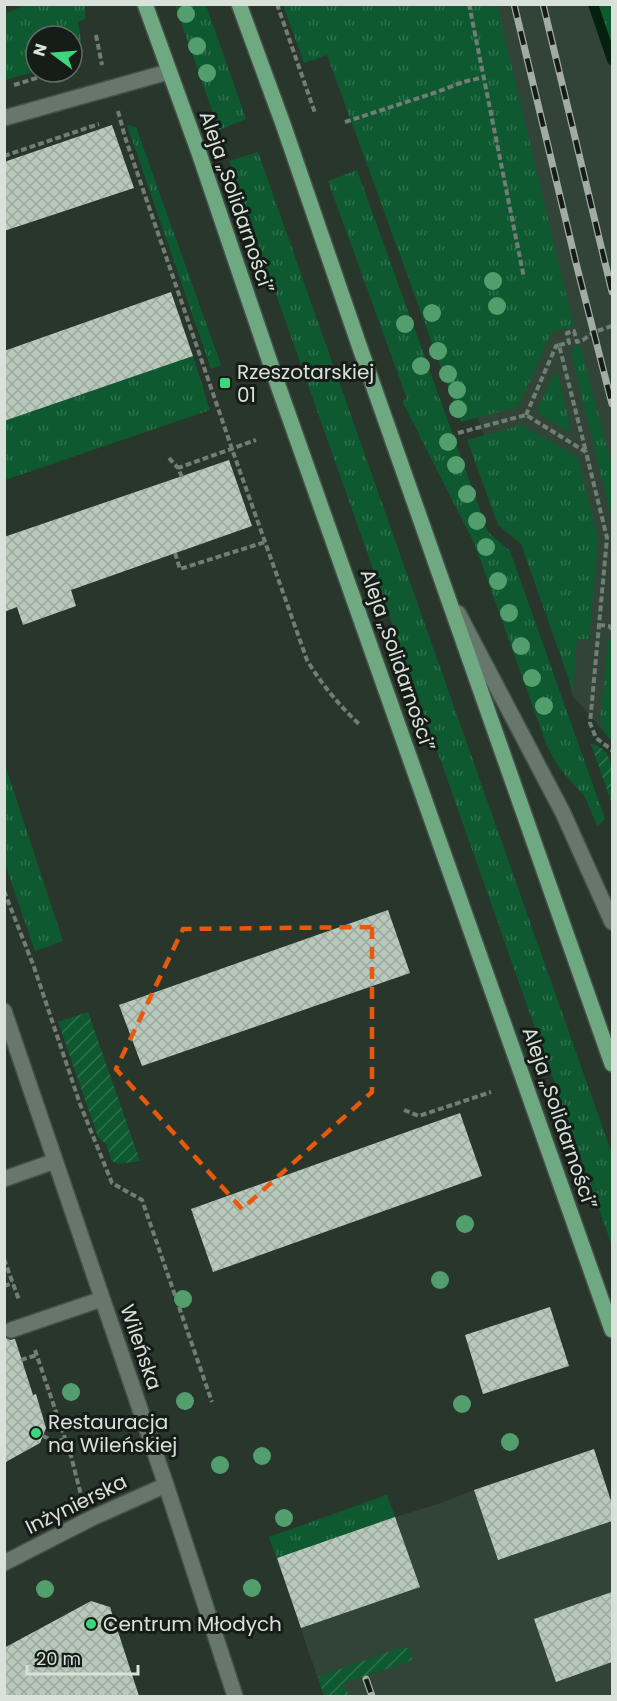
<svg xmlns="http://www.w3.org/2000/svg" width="617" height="1701" viewBox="0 0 617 1701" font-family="Poppins,sans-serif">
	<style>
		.built { fill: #314437 }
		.grass { fill: url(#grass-tufts) }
		.garden { fill: url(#garden-furrows) }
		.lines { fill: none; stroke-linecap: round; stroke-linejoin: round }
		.stream { stroke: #03210e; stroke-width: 10 }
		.building { fill: url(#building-cross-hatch) }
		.minor-casing { stroke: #455048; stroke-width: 18 }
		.major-casing { stroke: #455048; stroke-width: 18 }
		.path { stroke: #727d75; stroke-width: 4; stroke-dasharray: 6 3; stroke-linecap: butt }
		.minor { stroke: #68776c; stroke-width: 15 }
		.major { stroke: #6fa982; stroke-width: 15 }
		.rail-casing { stroke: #a2aca5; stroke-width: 7 }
		.rail { stroke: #161c17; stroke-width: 4.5; stroke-dasharray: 14; stroke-linecap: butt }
		.tree { fill: #529e6d }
		.marked { fill: none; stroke: #e8590c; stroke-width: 4.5; stroke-dasharray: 12 8; stroke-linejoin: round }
		.poi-dot { fill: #3bd77e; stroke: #161c17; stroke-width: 2 }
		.labels { text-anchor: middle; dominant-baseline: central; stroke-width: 6; stroke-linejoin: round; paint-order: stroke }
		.street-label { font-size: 20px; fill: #d9e1db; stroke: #161c17 }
		.poi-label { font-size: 20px; fill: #d9e1db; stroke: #161c17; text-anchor: start }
	</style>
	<defs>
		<pattern id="grass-tufts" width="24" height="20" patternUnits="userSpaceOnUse" patternTransform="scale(1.5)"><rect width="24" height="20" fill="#0e5930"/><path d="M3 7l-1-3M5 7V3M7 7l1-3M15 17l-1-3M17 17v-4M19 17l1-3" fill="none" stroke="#30714d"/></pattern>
		<pattern id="garden-furrows" width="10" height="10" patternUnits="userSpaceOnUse" patternTransform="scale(1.5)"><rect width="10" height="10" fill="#0e5930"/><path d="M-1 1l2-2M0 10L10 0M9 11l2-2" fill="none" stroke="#30714d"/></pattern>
		<pattern id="building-cross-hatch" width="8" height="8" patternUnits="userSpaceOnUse" patternTransform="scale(1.5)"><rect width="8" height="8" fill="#b8c9bc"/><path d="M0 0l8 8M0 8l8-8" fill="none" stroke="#9aa89e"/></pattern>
	</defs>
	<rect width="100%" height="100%" fill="#28362c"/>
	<path class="built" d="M433 5H612V741L572 695 568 675 478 418Z
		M594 1449 612 1504V1696H324L269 1537 387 1495 395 1517 435 1505 474 1490Z"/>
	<path class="grass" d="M21 5H85V19L78 22 82 47 81 58 72 60V36H36V71L5 80V13L19 8Z
		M175 5H206L246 119 219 130Z
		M283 5H497L574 327 552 332 518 407 461 422 327 55 304 63Z
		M591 5H612V63Z
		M127 125 136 127 221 365 211 369Z
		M258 152 612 1154V1246L229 161Z
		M357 170 488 532 510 551 605 819 597 826 585 797 559 768 547 746 475 545 402 401 407 399 328 181Z
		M580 345 612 466V521L571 353 574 346Z
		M193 356 210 410 5 480 4 421Z
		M554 373 558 374 571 429 568 431 540 415 538 408Z
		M522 425 578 457 598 539 589 639H577L573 691 521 544 498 525 467 440Z
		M608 638 612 641V741L606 735 600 722Z
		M5 765 63 941 35 951 5 864Z
		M387 1495 395 1517 277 1558 269 1537Z"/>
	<path class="garden" d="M591 744C617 747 613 785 612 804Z
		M88 1012 140 1161 118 1164 112 1161 106 1144 98 1137 58 1022Z
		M402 1647 409 1648 413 1660 344 1683 349 1696H324L318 1677Z"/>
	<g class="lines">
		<path class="stream" d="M593 4 612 60"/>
	</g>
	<path class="building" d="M112 125 134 188 4 231V162Z
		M171 292 193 356 4 421V351Z
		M229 460 252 526 71 590 76 606 23 625 17 607 4 612V537Z
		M388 910 410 973 142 1066 119 1005Z
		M460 1113 482 1176 213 1272 191 1209Z
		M550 1307 569 1366 483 1394 465 1335Z
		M4 1337 10 1340 15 1339 33 1395 36 1394 46 1428 40 1443 4 1463Z
		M594 1449 612 1504V1521L498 1560 474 1490Z
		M395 1517 420 1587 301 1628 277 1558Z
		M612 1592V1662L556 1682 534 1619Z
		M91 1601 110 1607 139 1696H4V1648Z"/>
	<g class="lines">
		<g class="minor-casing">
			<path id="minor" d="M4 118 168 72
				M458 613 563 813 612 922
				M4 1011 166 1485 235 1696
				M4 1179 55 1161
				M11 1330 102 1299
				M4 1563 90 1519 166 1485"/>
		</g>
		<g class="major-casing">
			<path id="major" d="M145 4 199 153 274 374 612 1330
				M239 4 283 124 359 345 612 1064"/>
		</g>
		<path class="path" d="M277 4 315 113
			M469 4 524 278
			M96 35 102 65
			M72 67 81 65
			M14 85 56 72
			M118 111 125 137 232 449 307 660C322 685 339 705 360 725
			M345 122 437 92 463 82 484 77
			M4 156 99 124
			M559 345 569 343 567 333 574 331 577 342 583 340 594 332 612 326
			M526 415 556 346 559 345 586 452
			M458 433 526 415 586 452 607 538 590 723 596 738 612 750V752
			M169 458 178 468
			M182 477 178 468 256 440
			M175 553 180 569 265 542
			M599 625 609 626 612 629
			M4 891 34 967 80 1104 112 1183 142 1200 212 1402
			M404 1110 419 1116 491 1092
			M4 1259 19 1300
			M4 1286 13 1283
			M35 1350 71 1456 81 1495
			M21 1360 37 1355
			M43 1436 56 1442 65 1439"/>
		<use href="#minor" class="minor"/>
		<use href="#major" class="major"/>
		<g class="rail-casing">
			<path id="rail" d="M514 4 576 263 612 404
				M543 4 612 292
				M366 1679 372 1696"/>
		</g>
		<use href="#rail" class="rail"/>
	</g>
	<g class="tree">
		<circle cx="186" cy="14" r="9"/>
		<circle cx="197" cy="46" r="9"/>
		<circle cx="207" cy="73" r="9"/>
		<circle cx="493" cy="281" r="9"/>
		<circle cx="497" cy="306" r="9"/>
		<circle cx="432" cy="313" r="9"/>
		<circle cx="405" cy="324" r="9"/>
		<circle cx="438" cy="351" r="9"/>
		<circle cx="421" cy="366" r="9"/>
		<circle cx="448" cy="374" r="9"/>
		<circle cx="457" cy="390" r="9"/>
		<circle cx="458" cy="409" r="9"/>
		<circle cx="448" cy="442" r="9"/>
		<circle cx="456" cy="465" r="9"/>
		<circle cx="467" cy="494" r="9"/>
		<circle cx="477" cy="521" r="9"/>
		<circle cx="486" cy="547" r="9"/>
		<circle cx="498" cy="581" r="9"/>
		<circle cx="509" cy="613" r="9"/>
		<circle cx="521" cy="646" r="9"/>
		<circle cx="532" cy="678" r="9"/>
		<circle cx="544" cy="706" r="9"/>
		<circle cx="465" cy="1224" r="9"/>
		<circle cx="440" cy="1280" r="9"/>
		<circle cx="183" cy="1299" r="9"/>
		<circle cx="71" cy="1392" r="9"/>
		<circle cx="185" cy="1401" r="9"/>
		<circle cx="462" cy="1404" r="9"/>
		<circle cx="510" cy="1442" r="9"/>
		<circle cx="262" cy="1456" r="9"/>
		<circle cx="220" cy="1465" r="9"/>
		<circle cx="284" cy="1518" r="9"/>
		<circle cx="252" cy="1588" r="9"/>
		<circle cx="45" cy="1589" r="9"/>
	</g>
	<path class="marked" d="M372 927V1092L242 1209 116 1069 183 929Z"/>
	<g class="poi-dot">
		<rect x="219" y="377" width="12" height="12" rx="3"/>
		<circle cx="36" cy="1433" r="6"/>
		<circle cx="91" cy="1624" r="6"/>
	</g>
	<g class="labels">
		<g class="street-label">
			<text transform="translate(237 202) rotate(71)">Aleja „Solidarności”</text>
			<text transform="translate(398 660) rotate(71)">Aleja „Solidarności”</text>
			<text transform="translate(560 1118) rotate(71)">Aleja „Solidarności”</text>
			<text transform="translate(141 1347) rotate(71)">Wileńska</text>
			<text transform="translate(76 1504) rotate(-26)">Inżynierska</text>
		</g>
		<g class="poi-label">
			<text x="237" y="372">Rzeszotarskiej<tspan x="237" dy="23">01</tspan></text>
			<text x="48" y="1422">Restauracja<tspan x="48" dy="23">na Wileńskiej</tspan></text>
			<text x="103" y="1624">Centrum Młodych</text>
		</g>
	</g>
	<rect width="617" height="1701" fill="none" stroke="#d9e1db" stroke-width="12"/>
	<g transform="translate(54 54) rotate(286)"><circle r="28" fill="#161c17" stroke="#646b65" stroke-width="1.5"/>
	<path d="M0-4.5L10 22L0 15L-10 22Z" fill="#3bd77e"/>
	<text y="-9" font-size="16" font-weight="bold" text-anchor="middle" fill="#d9e1db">N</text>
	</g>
	<path d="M27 1665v9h111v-9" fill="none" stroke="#d9e1db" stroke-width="3"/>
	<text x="36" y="1665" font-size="18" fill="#d9e1db" stroke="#161c17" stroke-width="4.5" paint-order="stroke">20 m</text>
</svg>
